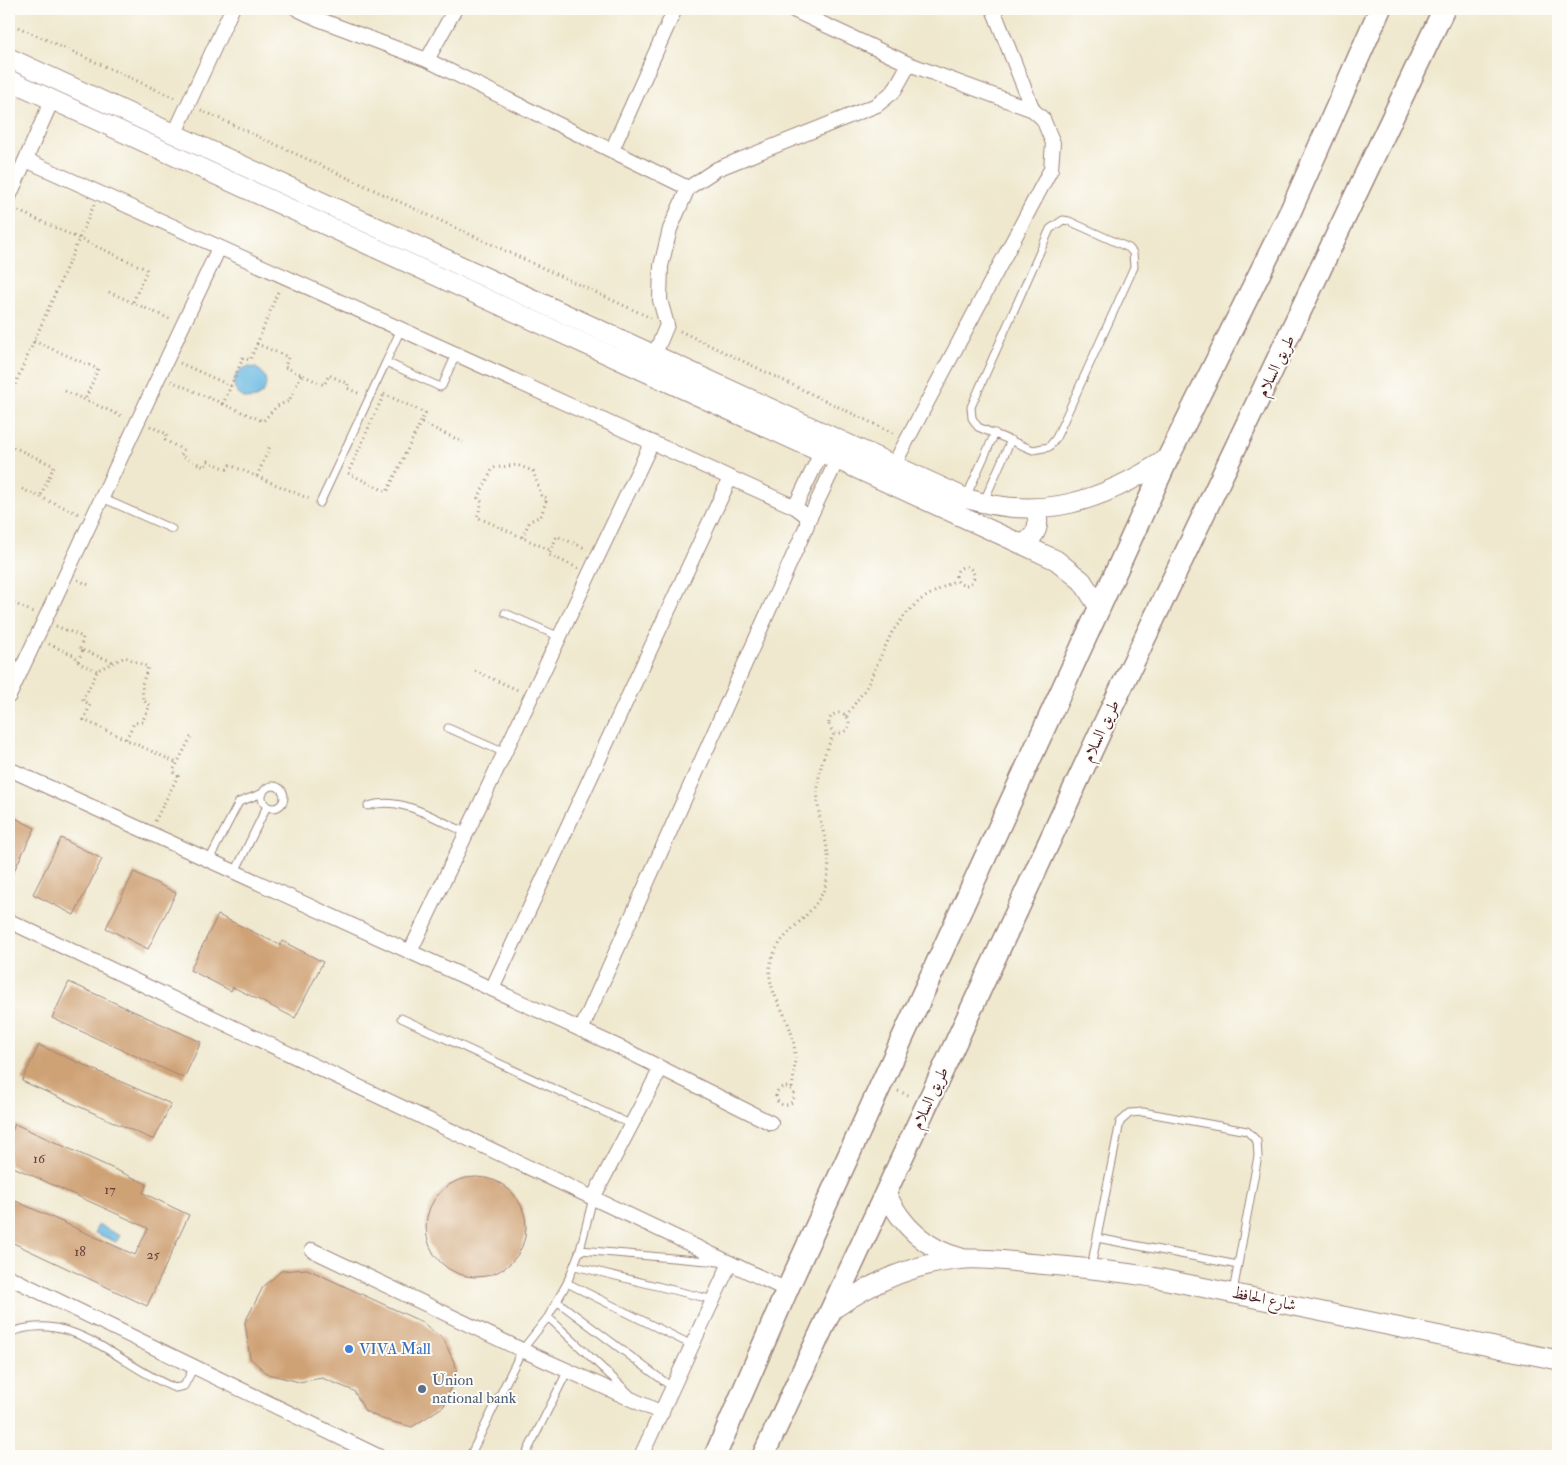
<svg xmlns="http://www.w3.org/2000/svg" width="1567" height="1465" viewBox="0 0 1567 1465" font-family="'IM FELL Double Pica',Amiri,serif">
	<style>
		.water { fill: #69b9e3; stroke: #5a6c87 }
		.building { fill: #cfa276 }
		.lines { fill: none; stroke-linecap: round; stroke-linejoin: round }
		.lane-casing { stroke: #9c847c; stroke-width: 9 }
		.street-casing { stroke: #9c847c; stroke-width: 16 }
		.secondary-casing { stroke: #9c847c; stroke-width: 21 }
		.primary-casing { stroke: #9c847c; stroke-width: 24 }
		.path { stroke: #9c847c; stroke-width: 3; stroke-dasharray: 1 4; stroke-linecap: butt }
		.lane { stroke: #fff; stroke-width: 7 }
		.street { stroke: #fff; stroke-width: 14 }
		.secondary { stroke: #fff; stroke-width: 19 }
		.primary { stroke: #fff; stroke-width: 21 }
		.shop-dot { fill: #3f7fe0; stroke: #fdfcf7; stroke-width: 2 }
		.service-dot { fill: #5c6f8a; stroke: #fdfcf7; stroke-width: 2 }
		.labels { text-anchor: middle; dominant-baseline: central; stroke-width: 4; stroke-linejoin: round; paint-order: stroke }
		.number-label { font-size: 14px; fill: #6b403e }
		.street-label { font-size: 16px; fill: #4a1f2b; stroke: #fdfcf7 }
		.shop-label { font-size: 16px; fill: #366cbe; stroke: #fdfcf7; text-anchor: start }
		.service-label { font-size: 16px; fill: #4e5e75; stroke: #fdfcf7; text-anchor: start }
	</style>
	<rect width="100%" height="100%" fill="#fdfcf7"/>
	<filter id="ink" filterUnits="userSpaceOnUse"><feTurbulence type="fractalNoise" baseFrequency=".02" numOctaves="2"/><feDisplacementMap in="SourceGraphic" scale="10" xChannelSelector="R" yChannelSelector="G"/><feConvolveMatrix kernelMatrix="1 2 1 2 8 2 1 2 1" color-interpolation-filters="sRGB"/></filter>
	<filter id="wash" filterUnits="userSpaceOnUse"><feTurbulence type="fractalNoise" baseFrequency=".0096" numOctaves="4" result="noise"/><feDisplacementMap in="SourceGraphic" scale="20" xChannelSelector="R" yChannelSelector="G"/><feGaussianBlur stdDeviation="1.12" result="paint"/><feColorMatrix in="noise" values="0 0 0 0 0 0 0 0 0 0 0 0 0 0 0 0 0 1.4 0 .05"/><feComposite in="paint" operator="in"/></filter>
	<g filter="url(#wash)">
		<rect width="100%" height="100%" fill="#efe8ce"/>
		<path class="water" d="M234 383a16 16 0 1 1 32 0a16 16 0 1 1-32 0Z
			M97 1226H101L120 1236 116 1242 95 1233Z"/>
		<g id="blocks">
			<path class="building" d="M9 815 35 828 9 881Z
				M61 838 102 859 74 915 33 894Z
				M134 872 176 893 148 949 106 928Z
				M218 915 280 945 282 941 323 962 295 1018 233 987 231 991 190 970Z
				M69 982 201 1042 184 1078 52 1018Z
				M39 1045 171 1104 154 1140 22 1081Z
				M15 1124 147 1184 143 1193 189 1215 147 1306 9 1241V1198L135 1255 148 1228 9 1165V1138Z
				M426 1227a50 50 0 1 1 100 0a50 50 0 1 1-100 0Z
				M307 1269 422 1322 444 1340 457 1369 444 1406 412 1427 382 1419 365 1411 354 1391 322 1378 299 1382 268 1374 250 1358 245 1322 263 1287 281 1271Z"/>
		</g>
	</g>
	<g filter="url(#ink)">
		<use href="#blocks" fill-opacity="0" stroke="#9c847c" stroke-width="1"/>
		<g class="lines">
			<g class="lane-casing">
				<path id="lane" d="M1063 220 1069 221 1129 248 1133 253 1134 267 1056 438 1049 447 1033 450 978 427 972 418 971 407 1050 229Z
					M401 329 386 362 440 387 442 386 456 354
					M966 497 995 433
					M102 498 172 529
					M984 501 1011 440
					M320 503 386 362
					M505 613 560 637
					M448 728 505 753
					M262 797a11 11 0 1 1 22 0a11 11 0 1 1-22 0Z
					M368 806C401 795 437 820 467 833
					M209 860 239 802 263 793
					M235 872 267 806
					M401 1018 630 1124
					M1097 1238 1238 1265
					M580 1250 719 1262
					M575 1266 714 1300
					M1091 1267 1120 1122 1130 1113 1143 1112 1247 1131 1257 1141 1258 1156 1233 1292
					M567 1283 692 1345
					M558 1302 673 1388
					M548 1317 630 1394
					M9 1333C72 1307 121 1367 175 1388L184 1386 194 1367
					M470 1456 522 1350 548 1317 567 1283 580 1250 593 1198
					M525 1456 568 1370"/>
			</g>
			<g class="street-casing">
				<path id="street" d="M297 9 318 19 427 60 688 188
					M993 9 1033 110
					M427 60 455 9
					M174 135 232 9
					M612 150 675 9
					M26 160 795 507 807 516V525L581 1030
					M9 197 52 100
					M654 356 667 325 660 300 661 266 670 229 688 188 717 169 877 105 894 91 909 64 791 9
					M890 472 1051 169 1053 143 1043 119 1033 110 909 64
					M795 507 821 453
					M808 521 837 460
					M9 696 219 248
					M9 769 621 1048 771 1123
					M9 921 787 1290
					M410 952 652 442
					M492 989 730 478
					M593 1198 661 1068
					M312 1250 522 1350 662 1413
					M9 1277 378 1456
					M641 1456 730 1263"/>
			</g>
			<g class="secondary-casing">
				<path id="secondary" d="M9 58 965 498C1042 522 1103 501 1168 458
					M9 80 1056 560 1082 581 1100 609
					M1023 544C1037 536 1041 524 1035 509
					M886 1193C901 1225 926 1249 961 1258
					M832 1310C872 1282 916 1262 966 1259 990 1258 1015 1262 1038 1264 1077 1267 1114 1271 1152 1277L1558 1360"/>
			</g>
			<g class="primary-casing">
				<path id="primary" d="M715 1456 787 1290 1168 458 1291 210 1380 9
					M763 1456 1104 724 1444 9"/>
			</g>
			<path class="path" d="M9 23 177 99
				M201 110 651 318
				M14 209 146 269 147 270 133 302
				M109 292 170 319
				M680 331 895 434
				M34 341 98 369 85 400
				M257 344 279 289
				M180 363 231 386
				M301 375 289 401 277 406 263 421 223 404 243 358 250 360 257 344 288 357 285 367 324 385 329 375 348 384 347 388 360 394
				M171 381 223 404
				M65 391 124 417
				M384 394 425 413 387 492 348 473Z
				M9 398 94 205
				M422 423 463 442
				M150 426 167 434 165 440 183 450 181 456 205 467 208 461 227 469 230 465 312 500
				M9 445 54 466 40 497
				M257 476 270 446
				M22 489 79 514
				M522 537 530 521 541 516 547 498 541 495 533 471 517 465 493 468 478 498 482 502 477 517 550 550
				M956 576a9 9 0 1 1 18 0a9 9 0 1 1-18 0Z
				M578 568 549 555 557 536 587 549
				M78 580 91 586
				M9 601 33 612
				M56 626 83 637 80 649 113 662
				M49 644 75 656 79 663 97 671
				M78 661 83 650
				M475 671 520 691
				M829 723a10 10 0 1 1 20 0a10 10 0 1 1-20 0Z
				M846 716 866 688 892 632 905 615 920 600 956 580
				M126 739 134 723 142 722 150 705 143 700 142 684 148 667 125 657 98 670 83 700 90 705 84 720 177 763
				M155 821 178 776 173 771 191 737
				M776 1096a9 9 0 1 1 18 0a9 9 0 1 1-18 0Z
				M792 1088C795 1069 797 1050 791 1032 785 1010 767 991 770 967 775 930 818 919 827 880 831 862 827 845 822 827 813 793 818 763 835 732
				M898 1091 911 1096"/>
			<use href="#lane" class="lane"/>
			<use href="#street" class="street"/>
			<use href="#secondary" class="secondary"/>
			<use href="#primary" class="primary"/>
		</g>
	</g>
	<circle class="shop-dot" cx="349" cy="1349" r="5"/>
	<circle class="service-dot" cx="422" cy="1389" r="5"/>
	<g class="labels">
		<g class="number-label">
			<text x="39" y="1158">16</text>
			<text x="110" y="1189">17</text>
			<text x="80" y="1251">18</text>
			<text x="153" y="1254">25</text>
		</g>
		<g class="street-label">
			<text transform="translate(1276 366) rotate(-64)">طريق السلام</text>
			<text transform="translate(1101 731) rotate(-65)">طريق السلام</text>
			<text transform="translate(930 1098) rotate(-65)">طريق السلام</text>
			<text transform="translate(1264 1299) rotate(12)">شارع الحافظ</text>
		</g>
		<g class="shop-label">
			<text x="359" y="1349">VIVA Mall</text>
		</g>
		<g class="service-label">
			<text x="432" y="1380">Union<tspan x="432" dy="18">national bank</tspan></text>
		</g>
	</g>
	<rect width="1567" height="1465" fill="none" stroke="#fdfcf7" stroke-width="30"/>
</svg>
